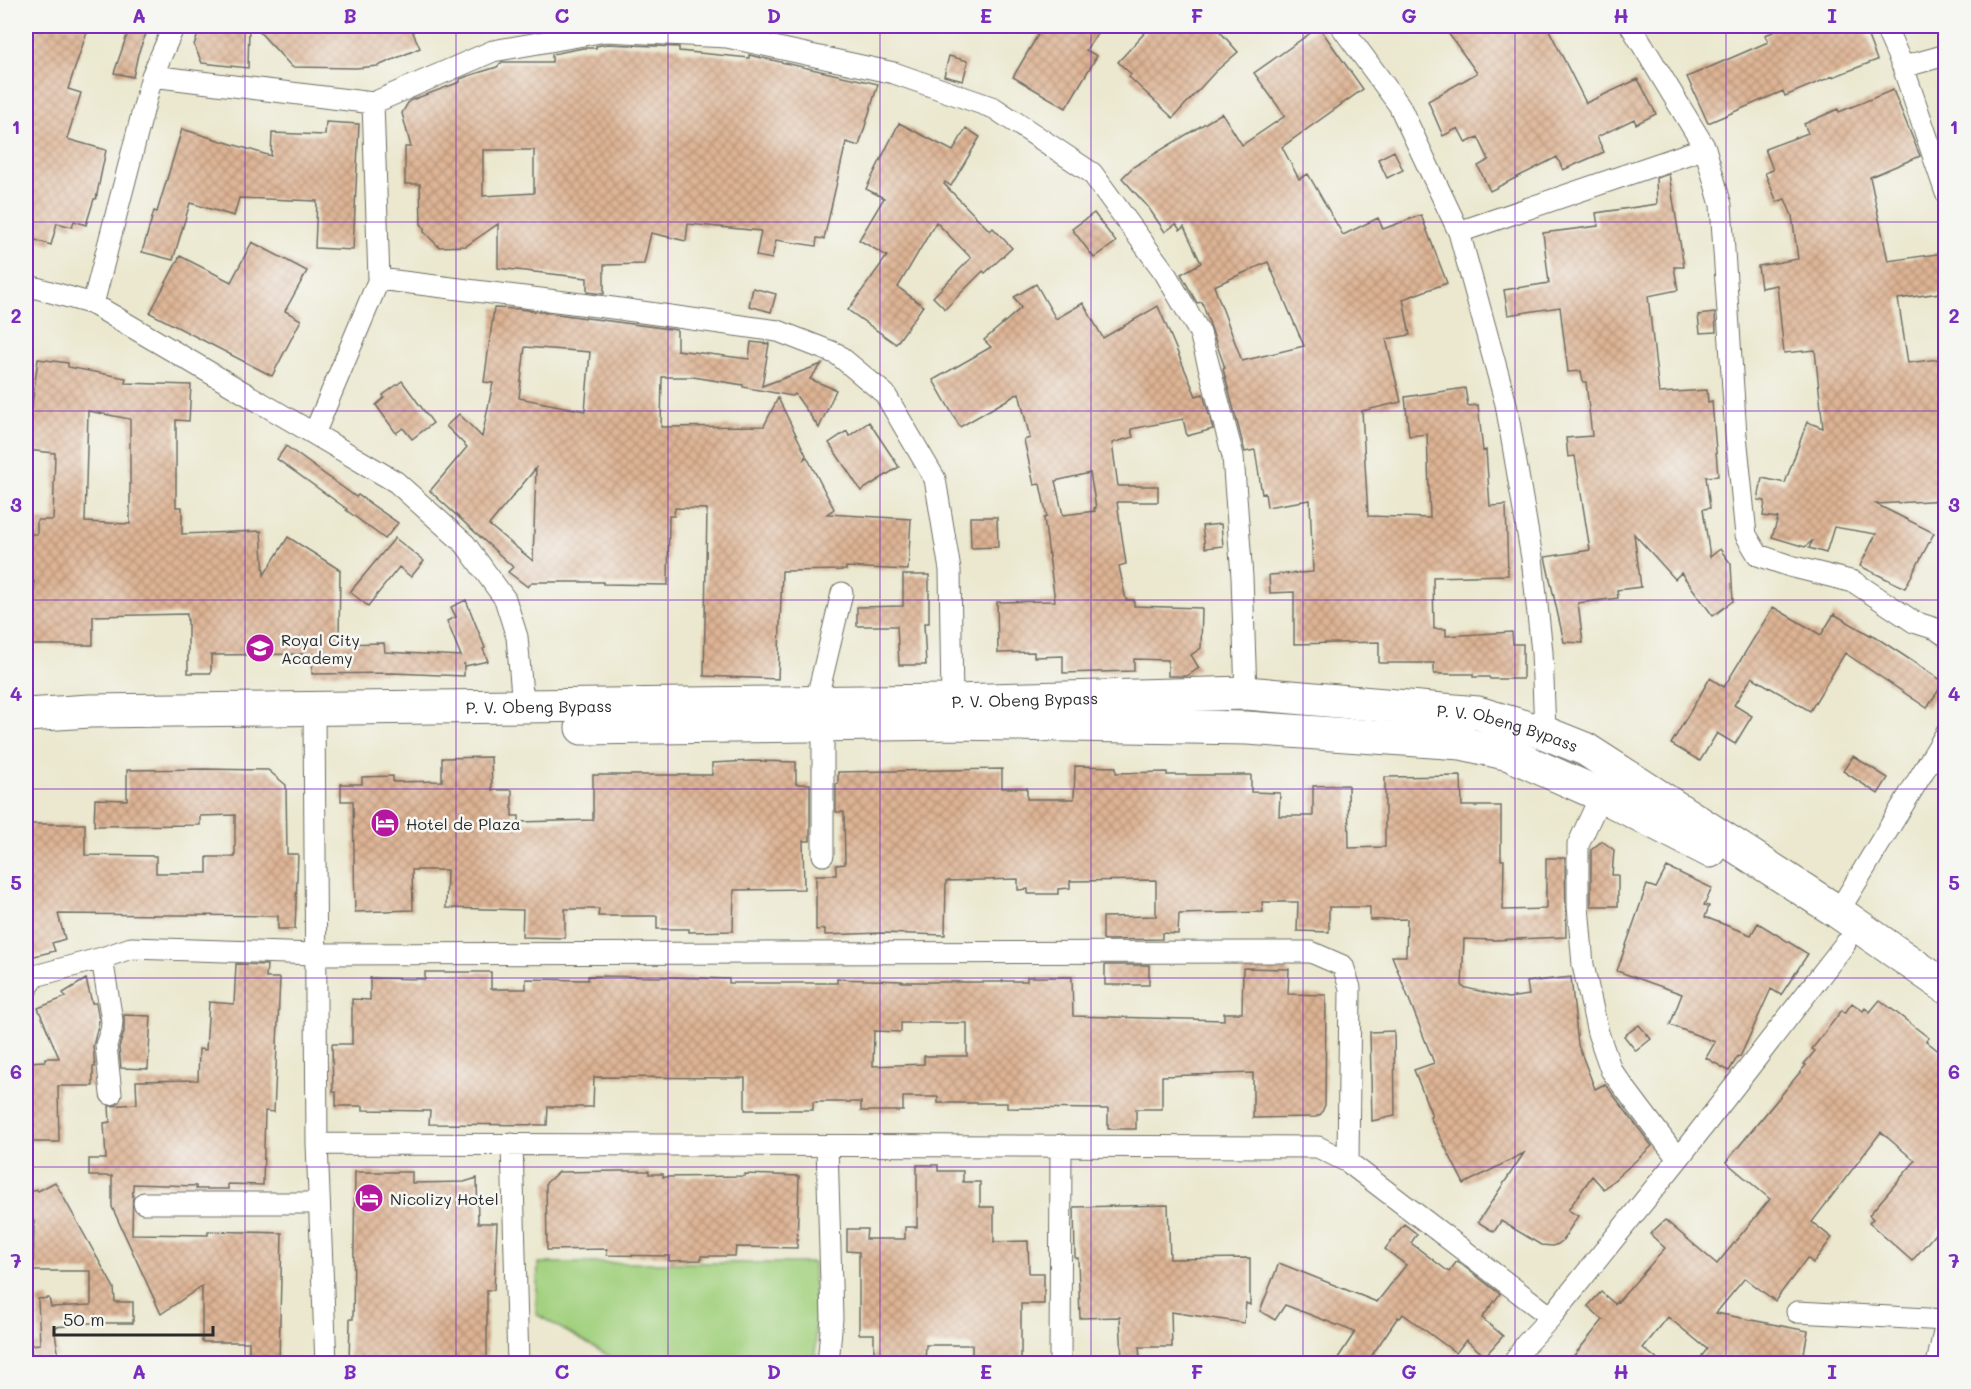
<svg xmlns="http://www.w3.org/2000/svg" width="1971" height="1389" viewBox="0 0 1971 1389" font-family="Mali,sans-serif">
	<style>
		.grass { fill: #a3d17f; stroke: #677e55; stroke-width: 1.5 }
		.building { fill: url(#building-cross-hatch); fill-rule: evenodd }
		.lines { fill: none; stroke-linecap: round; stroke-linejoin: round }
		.street-casing { stroke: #6e6d64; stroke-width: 23 }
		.highway-casing { stroke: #6e6d64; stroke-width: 35 }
		.street { stroke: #fff; stroke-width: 21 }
		.highway { stroke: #fff; stroke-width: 33 }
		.grid { fill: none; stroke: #7b2cbf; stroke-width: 1.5; stroke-opacity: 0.55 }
		.labels { text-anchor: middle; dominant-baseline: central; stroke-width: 5; stroke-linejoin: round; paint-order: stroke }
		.poi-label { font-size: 16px; fill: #2b2b2b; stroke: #f6f6f2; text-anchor: start }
		.street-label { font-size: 16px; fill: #2b2b2b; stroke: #f6f6f2 }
		.neatline { fill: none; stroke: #7b2cbf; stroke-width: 2 }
		.grid-label { font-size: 20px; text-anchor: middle; font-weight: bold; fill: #7b2cbf }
	</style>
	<defs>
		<pattern id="building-cross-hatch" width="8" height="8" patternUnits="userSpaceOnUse" patternTransform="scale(1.5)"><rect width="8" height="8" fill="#deb494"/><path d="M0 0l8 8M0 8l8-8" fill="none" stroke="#b49379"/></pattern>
	</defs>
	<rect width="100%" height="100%" fill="#f6f6f2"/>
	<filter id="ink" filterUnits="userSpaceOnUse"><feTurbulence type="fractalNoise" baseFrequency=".0167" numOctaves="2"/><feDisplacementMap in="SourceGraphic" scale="12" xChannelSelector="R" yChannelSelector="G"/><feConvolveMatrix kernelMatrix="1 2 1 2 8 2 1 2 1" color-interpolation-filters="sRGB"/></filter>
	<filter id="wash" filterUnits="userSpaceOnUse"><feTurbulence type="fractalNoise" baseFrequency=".008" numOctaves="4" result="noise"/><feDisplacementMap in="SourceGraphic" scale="24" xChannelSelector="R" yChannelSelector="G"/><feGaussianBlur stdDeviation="1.35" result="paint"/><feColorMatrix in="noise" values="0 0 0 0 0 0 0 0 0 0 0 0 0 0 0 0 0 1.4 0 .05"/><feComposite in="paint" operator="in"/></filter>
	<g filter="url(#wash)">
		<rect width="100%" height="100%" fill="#ebe8cf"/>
		<path class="grass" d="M538 1263H813L816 1356 815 1363H621L536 1314Z"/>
		<g id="blocks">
			<path class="building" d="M26 26H89L68 89 81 93 67 139 106 150 96 199H94L86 225 74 221 72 227 57 223 51 245 26 237Z
				M130 26H149L138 54 133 77 114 73Z
				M201 26H249L248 68 202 63 194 45Z
				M254 26H410L420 48 378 66 356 68 292 67Z
				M1043 26H1102L1086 50 1097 56 1066 108 1013 77Z
				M1151 26H1215L1238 52 1215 72 1173 118 1129 77 1131 74 1118 62Z
				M1443 26H1547L1586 103 1638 79 1656 114 1636 124 1634 119 1597 137 1604 152 1563 170 1557 157 1490 191 1478 166 1489 160 1478 137 1466 143 1458 128 1443 136 1428 101 1477 73Z
				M1770 26H1864L1877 60 1833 77V76L1785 96 1783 91 1708 123 1687 77 1768 42 1765 35 1773 32Z
				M1319 27 1363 89 1282 147 1299 179 1308 174 1343 235 1378 218 1383 229 1421 215 1447 283 1403 299 1410 335 1386 339 1401 402 1362 411 1368 516 1430 518 1427 434 1409 436 1405 397 1465 388 1468 406 1478 405 1483 451 1486 450 1490 506 1506 505 1508 575 1433 577 1434 629H1446V636L1512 632 1513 644H1523V679H1490L1489 677H1473V674H1434V663H1379V642L1294 644V592L1270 593 1269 575 1313 572 1310 500 1267 507 1265 493 1262 494 1255 450 1245 452 1223 369 1225 368 1202 302 1197 303 1181 274 1201 263 1184 227 1180 230 1176 224 1165 232 1148 207 1122 178 1133 167 1222 113 1242 145 1285 116 1254 73ZM1268 262 1304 346 1242 361 1214 286Z
				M607 44 679 47V51L749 58V55L878 84 859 146 846 142 824 239 817 238 816 246 776 240 772 259 756 256 761 231 688 224 686 241 651 233 644 264 604 265V294L587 292V278L498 268V224L466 246 439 247 424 232V228L421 224 420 184H405V147H411L402 113 409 101 460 82V79L468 76 497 67 502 62H552V54L583 48H596V46ZM483 150H534V193L483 196Z
				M949 56 968 61 963 81 944 76Z
				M1893 90 1920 156 1870 177 1888 261 1944 253 1946 265V292L1898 299 1908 363 1946 358V500L1876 504 1934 533 1905 588 1860 566 1876 534 1834 527 1826 553 1809 548 1813 540 1805 547 1772 537 1778 518 1763 516 1765 501 1758 500 1762 478 1785 483 1807 422 1823 428 1815 350 1784 353 1777 285 1761 288 1758 266 1798 259 1792 216 1785 199 1777 202 1765 173 1773 170 1765 149 1808 133 1804 124 1838 109 1839 112Z
				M326 122 359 124 353 250 315 248 317 201 239 198 234 216 190 203 173 260 142 252 154 211 157 212 182 129 271 156 272 133 325 135Z
				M899 123 953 151 966 128 980 137 951 186 945 182 944 184 990 231 993 228 1012 248 985 273 983 271 945 309 933 297 971 258 936 222 898 287 923 306 896 344 848 310 887 256 859 240 884 198 866 189Z
				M1394 151 1403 170 1387 178 1378 159Z
				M1669 174 1684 267H1674L1678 290 1648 296 1659 393 1707 390 1708 402 1712 401 1718 476 1706 477 1710 508 1703 509 1710 557 1720 549 1731 564 1733 601 1713 616 1681 573 1675 579 1634 534 1641 587 1617 590 1618 598 1578 603 1583 643 1564 642 1545 557 1590 550 1575 456 1568 457 1566 438 1592 436 1586 382H1583L1581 371 1568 372 1560 307 1508 315 1504 290 1549 283 1543 233 1598 226 1596 213 1657 204 1656 178Z
				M1094 213 1116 242 1094 258 1072 229Z
				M252 242 307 271 285 311 301 320 272 376 150 313 180 256 231 282Z
				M1036 284 1056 319 1083 303 1103 338 1158 306 1196 396 1203 394 1213 429 1187 436 1183 419 1131 429 1133 437 1112 443 1118 486H1158V502H1117L1126 564 1119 566 1126 600H1134V606L1202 608 1201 648 1191 655 1199 668 1187 676H1168V660L1134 659V671L1063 673V656L1034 657V652L998 653 997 602 1055 601 1044 518 1047 517 1040 484 1034 485 1024 440 1030 438 1019 393 960 427 933 380 991 347 984 340 1021 308 1014 297ZM1090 473 1096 508H1094L1095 511 1063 515 1055 481Z
				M753 288 776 294 771 312 749 306Z
				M494 308 519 309 677 330V350L749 359 751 342 769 344 762 386 822 364 810 379 836 390 819 428 795 394 792 396 743 387V385L693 377H662L661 427 764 426 778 398 806 455 804 459 807 457 834 509 827 514 911 519 908 570 846 567V570L782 571 778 679 704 676 707 509 675 508 674 516H669L668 585 603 584V582H532L528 587 508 572 513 567 430 491 467 447 446 426 459 414 482 437 493 383 484 382ZM525 347 590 352 585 411 519 398ZM536 468 533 561 489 525Z
				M1715 313 1716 332 1700 333 1698 315Z
				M38 359 68 363V367L126 378 125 383 191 385 189 421 176 420V507H182V534L261 531 264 575 288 537 340 570 339 641 337 644 384 643 385 652 461 656 447 621 456 617 451 607 466 600 485 648 483 649 488 661 465 666 464 663V676L393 673 312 674 313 654 211 655V673H188V620H187V614L93 616V645H26V620H34V581H30L31 534H37V520H53L55 453 26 450V428H29ZM88 411 130 419V524L85 522Z
				M402 381 433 423 412 439 403 428 396 433 376 405 384 398 383 395Z
				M869 422 899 467 861 491 829 443 847 431 849 436Z
				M286 446 356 497 358 495 398 523 385 539 346 510 347 509 277 459Z
				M970 517H997L998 547 971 548Z
				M1221 524 1223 546 1205 548 1202 526Z
				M395 538 424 561 411 577 399 567 368 606 350 592Z
				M903 575H929V623H924L926 665H899L897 626H857V607L903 606Z
				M1773 607 1821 635 1834 614 1870 635 1871 634 1944 682 1927 708 1845 653 1810 711 1752 677 1734 705 1752 716 1735 744 1717 733 1700 761 1671 744 1710 678 1724 687Z
				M1853 756 1888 778 1878 794 1843 771Z
				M491 757 492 790H512V816H519V822L593 820V775H712V763L751 761 796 762V784H810V841H803L804 889 734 890 733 931 689 932V929H657V916H598L599 909H565V938L522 937 523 910 446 908 447 870H412L413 910 355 912 353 801H341V784H362V777L393 776V782L442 781V758Z
				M1075 766 1116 767V773L1167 772V775H1251V792L1280 793 1279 816H1313V786L1348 785 1349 848 1385 847V777L1461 776 1462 806H1501V860H1504L1503 910 1546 909V858H1565L1566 937 1494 940 1464 939 1462 987 1508 998 1529 995 1527 982 1571 977 1578 1045 1595 1089 1605 1084 1652 1146 1604 1189 1592 1176 1568 1210 1578 1216 1562 1241 1558 1244 1553 1246 1541 1245 1501 1221 1494 1232 1478 1222 1524 1153 1464 1184 1430 1117 1432 1116 1414 1070 1434 1063 1392 956H1406L1407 919 1370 920V907H1329V932L1297 931 1298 902H1262L1263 912 1179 914 1178 934 1162 933V939L1106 940 1103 939V917L1156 916V880L1070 881V888L1058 889V894H1028V889L1018 890V879L946 881 945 935 881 933 825 935V929L816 930V875H836V865L845 864 844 812H836V784H838V772L1002 769V788H1027V799H1074Z
				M204 769 268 770 286 785 287 854H298L295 929H278V916L58 914 65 939 52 943 55 951 26 958V824H85V855L156 856V873H207V857H235V815L200 816V825L94 826 95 799 127 800V770Z
				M1602 841 1614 850 1612 875H1618V906H1591V850Z
				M1667 867 1712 888 1704 905 1709 906 1705 917 1751 935 1758 923 1808 954 1781 995 1771 989 1740 1057 1738 1056 1729 1071 1706 1058 1715 1042 1670 1025 1682 994 1617 971 1647 885 1656 888Z
				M236 964 267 965 266 978H280L274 1112 265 1111 263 1185 228 1184V1189H196V1186L133 1184 132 1234 208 1235V1231L282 1233 279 1363H249V1342H202V1286L161 1314 112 1207V1176H89V1159H106L104 1123 110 1122 109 1106 137 1104 136 1081 198 1080 199 1049 206 1050 209 1002 234 1004Z
				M1105 965H1149V985H1105Z
				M1243 968 1289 969 1288 994 1326 995 1325 1105 1321 1114 1316 1117 1253 1118V1073L1162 1076V1109H1136V1129H1108V1109L1007 1108V1103H938V1097H903V1111H861V1102H813V1110H745V1078L594 1077 593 1107H548L547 1125 429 1124 430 1111 363 1110V1106H336V1092H333L332 1044H352V999L370 1000V978L425 979V972H491V989H526V979L588 980V976L669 977 729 979V983H837V979L902 981V982H1002V981H1027V977H1072L1073 1016 1224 1020V1013H1242ZM901 1023H967V1056H924V1064L873 1066 874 1031 901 1032Z
				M86 979 92 1003H96L99 1021 93 1046 95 1067H93V1086H58L59 1142H28V1062L45 1061V1058H59L38 1008 66 997 63 993Z
				M1880 1000 1929 1038 1926 1041 1946 1057V1221L1912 1261 1869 1223 1873 1219 1869 1215 1915 1161 1881 1132 1812 1222 1832 1238 1813 1263 1807 1258 1775 1301 1745 1278 1716 1313 1808 1331 1802 1364H1696L1707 1349 1668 1317 1643 1348 1663 1364H1567L1603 1320 1588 1306 1601 1292 1615 1304 1617 1301 1618 1302 1665 1248 1650 1234 1665 1220 1717 1264 1770 1199 1726 1162 1806 1065 1804 1064 1815 1051 1812 1049 1842 1010 1845 1013 1852 1003 1863 1011 1865 1008 1870 1012Z
				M124 1015 151 1016 148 1069 121 1068 119 1047 124 1032Z
				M1639 1025 1651 1039 1636 1051 1624 1036Z
				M1394 1031 1395 1116 1372 1121 1370 1032Z
				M917 1165H938V1171H963V1182H980V1207H994V1242L1028 1241 1029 1273H1044V1304H1021V1364H972V1345H926L925 1364H874V1334H859V1252L847 1251V1229H867L866 1239H905V1227H917Z
				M619 1171H649V1174H663V1177L745 1176V1174L799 1176 797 1248 736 1247 735 1256H701V1260L669 1261V1256L607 1255V1249L547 1250 546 1183 558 1172Z
				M355 1172H412V1183L464 1182 477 1178 478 1223H497L494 1290H487V1364H349L350 1319H353Z
				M55 1182 114 1288 115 1302H133V1323H67V1326L54 1327 59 1357 33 1361 30 1345 40 1344 38 1299 49 1298 51 1307 91 1305V1271H33L34 1221 26 1226V1195L36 1189 38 1191Z
				M1168 1205 1170 1259 1250 1258V1305L1246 1303 1244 1323 1171 1312 1172 1347H1139L1140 1359H1122L1120 1317 1080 1318 1078 1258H1075L1074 1207Z
				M1404 1224 1417 1234 1411 1243 1449 1272 1457 1261 1500 1294 1482 1318 1503 1336 1485 1356 1466 1340 1456 1353 1403 1314 1400 1318 1398 1317 1366 1364H1334L1355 1332 1285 1305 1275 1320 1260 1311 1279 1263 1377 1302 1406 1265 1385 1249Z"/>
		</g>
	</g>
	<g filter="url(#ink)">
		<use href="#blocks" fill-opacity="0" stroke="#6e6d64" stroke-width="1.5"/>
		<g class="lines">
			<g class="street-casing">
				<path id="street" d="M1341 26 1399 105 1459 232 1506 404 1532 558 1542 652 1545 733
					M1631 26 1705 148 1721 205 1736 435 1746 535 1758 555 1790 566 1854 582 1914 622 1936 629 1946 636
					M1885 26 1903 67 1946 193
					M1903 67 1946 55
					M152 76 373 103 493 51 606 31 727 37 894 73 994 108 1092 173 1165 273 1200 333 1233 456 1242 577 1246 693
					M1459 232 1705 148
					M379 279 613 308 778 331 837 354 885 394 935 479 950 570 952 701
					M26 285 93 304 396 482 465 544 505 599 517 637 523 706
					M93 304 152 76 174 26
					M314 434 379 279 373 103
					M816 702 842 593
					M314 709 317 1144 326 1364
					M823 726V855
					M1601 795 1578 845V906L1583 965 1598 1033 1611 1070 1678 1159
					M1838 912 1946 734
					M102 958 112 1021 111 1031 106 1045 111 1094
					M26 990 35 976 102 958 131 948 316 954 1311 952 1343 966 1350 988 1348 1162
					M317 1144 1318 1147 1348 1162 1551 1317
					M512 1144 518 1364
					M827 1146 832 1318 828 1364
					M144 1203H319
					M1797 1312 1946 1320
					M1060 1364 1061 1145
					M1513 1364 1526 1344 1551 1317 1678 1159 1845 944
					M1937 1364 1946 1323"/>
			</g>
			<g class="highway-casing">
				<g id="highway">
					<path id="s1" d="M26 715 90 711 952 701 1246 693 1478 713 1545 733 1585 749 1838 912 1946 987"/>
					<path d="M582 728 952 723 1247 728 1461 743 1509 754 1601 795 1710 851"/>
				</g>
			</g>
			<use href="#street" class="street"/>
			<use href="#highway" class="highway"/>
		</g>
	</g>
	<path class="grid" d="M245 26V1364M456 26V1364M668 26V1364M880 26V1364M1091 26V1364M1303 26V1364M1515 26V1364M1726 26V1364M26 222H1946M26 411H1946M26 600H1946M26 789H1946M26 978H1946M26 1167H1946"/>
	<defs>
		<g id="school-disc" transform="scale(1.5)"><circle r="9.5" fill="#b5179e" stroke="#f6f6f2"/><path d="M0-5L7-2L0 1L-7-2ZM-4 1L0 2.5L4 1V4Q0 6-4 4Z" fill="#fff"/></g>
		<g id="hotel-disc" transform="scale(1.5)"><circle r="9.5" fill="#b5179e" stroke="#f6f6f2"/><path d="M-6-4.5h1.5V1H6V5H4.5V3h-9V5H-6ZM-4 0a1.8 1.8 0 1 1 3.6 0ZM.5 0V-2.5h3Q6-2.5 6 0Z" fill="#fff"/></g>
	</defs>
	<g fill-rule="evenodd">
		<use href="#school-disc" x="260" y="648"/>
		<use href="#hotel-disc" x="385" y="823"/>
		<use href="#hotel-disc" x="369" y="1198"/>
	</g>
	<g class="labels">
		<g class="poi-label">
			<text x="281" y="639">Royal City<tspan x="281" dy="18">Academy</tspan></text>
			<text x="406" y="823">Hotel de Plaza</text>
			<text x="390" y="1198">Nicolizy Hotel</text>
		</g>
		<g class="street-label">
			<text stroke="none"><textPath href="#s1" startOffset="999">P. V. Obeng Bypass</textPath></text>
			<text stroke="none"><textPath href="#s1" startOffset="513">P. V. Obeng Bypass</textPath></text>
			<text stroke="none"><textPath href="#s1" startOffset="1485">P. V. Obeng Bypass</textPath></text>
		</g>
	</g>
	<rect width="1971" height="1389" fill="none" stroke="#f6f6f2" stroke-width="66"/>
	<path d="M54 1326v9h159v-9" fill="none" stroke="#2b2b2b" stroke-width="3"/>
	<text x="63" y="1326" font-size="18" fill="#2b2b2b" stroke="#f6f6f2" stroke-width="4.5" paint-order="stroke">50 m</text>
	<rect x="33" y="33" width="1905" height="1323" class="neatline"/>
	<g class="grid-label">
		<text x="139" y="23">A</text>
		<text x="350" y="23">B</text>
		<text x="562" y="23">C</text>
		<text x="774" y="23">D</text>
		<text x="986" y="23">E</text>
		<text x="1197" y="23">F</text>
		<text x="1409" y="23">G</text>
		<text x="1621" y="23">H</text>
		<text x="1832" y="23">I</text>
		<text x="16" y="134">1</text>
		<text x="1954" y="134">1</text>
		<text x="16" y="323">2</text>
		<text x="1954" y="323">2</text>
		<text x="16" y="512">3</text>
		<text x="1954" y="512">3</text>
		<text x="16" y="701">4</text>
		<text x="1954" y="701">4</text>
		<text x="16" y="890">5</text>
		<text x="1954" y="890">5</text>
		<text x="16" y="1079">6</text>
		<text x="1954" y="1079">6</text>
		<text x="16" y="1268">7</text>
		<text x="1954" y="1268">7</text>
		<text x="139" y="1379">A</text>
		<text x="350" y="1379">B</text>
		<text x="562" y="1379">C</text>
		<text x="774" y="1379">D</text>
		<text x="986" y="1379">E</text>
		<text x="1197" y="1379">F</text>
		<text x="1409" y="1379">G</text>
		<text x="1621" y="1379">H</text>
		<text x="1832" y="1379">I</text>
	</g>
</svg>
